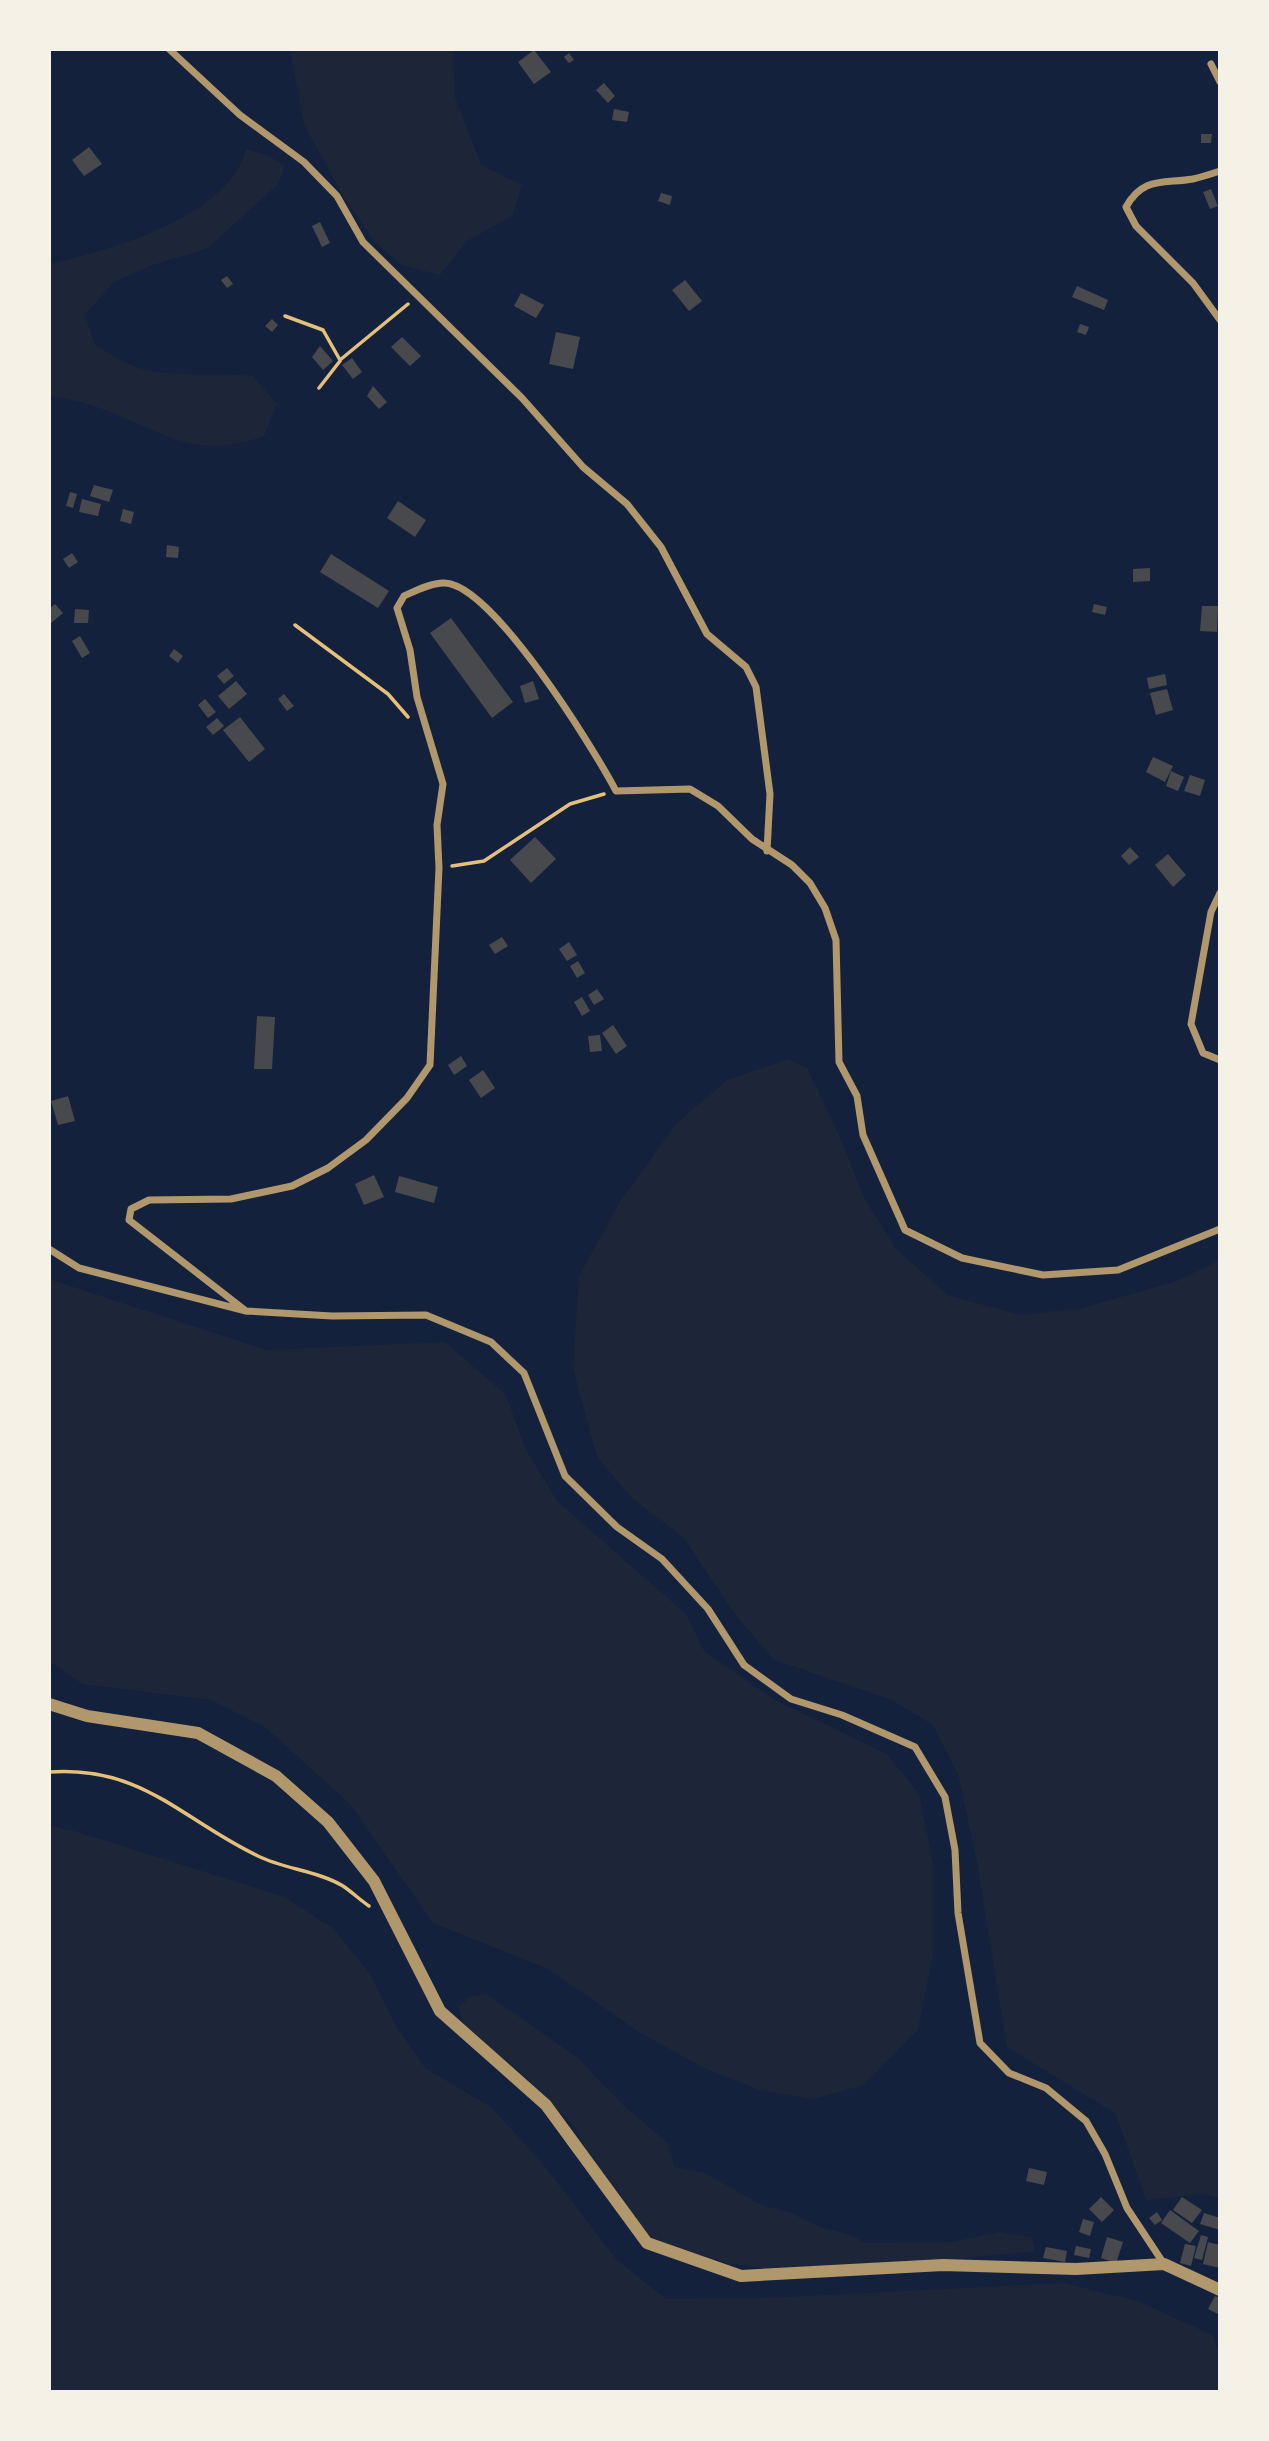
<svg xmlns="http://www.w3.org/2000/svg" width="1269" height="2441" viewBox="0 0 1269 2441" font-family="Ubuntu,sans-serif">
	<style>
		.green { fill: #1d2539 }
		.building { fill: #48494c }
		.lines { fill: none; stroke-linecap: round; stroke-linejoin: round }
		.path { stroke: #e5c07b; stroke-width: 3.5 }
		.minor { stroke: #b1986c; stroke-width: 7 }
		.tertiary { stroke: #b1986c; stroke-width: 12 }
	</style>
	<rect width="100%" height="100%" fill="#14213d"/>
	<path class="green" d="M290 49H453L455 97 481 165 522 185 512 216 467 241 440 275 402 265 375 242 345 199 304 125Z
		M246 149 269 156 285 166 277 185 208 248 153 265 114 282 85 315 95 345C106 351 117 359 128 364 164 380 214 371 253 376L277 404 264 436C187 464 155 424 87 404 75 400 61 398 49 396V264C108 251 230 217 246 149Z
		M788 1059 807 1068 838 1133 864 1198 896 1249 949 1296 1022 1315 1082 1308 1177 1281 1220 1260V2199L1203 2194 1146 2200 1116 2114 1007 2047 977 1862 958 1774 933 1725 890 1699 774 1660 734 1613 683 1537 632 1498 597 1457 573 1368 579 1276 621 1200 677 1123 727 1080Z
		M49 1279 266 1350 445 1342 506 1395 525 1448 557 1501 686 1614 704 1651 775 1700 887 1754 919 1794 933 1863V1955L918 2029 864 2085 813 2099 757 2089 700 2066 639 2032 548 1969 433 1923 350 1804 265 1727 211 1700 83 1684 49 1661Z
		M49 1826 74 1831 285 1897 334 1929 370 1974 396 2026 425 2068 491 2107 539 2159 617 2260 666 2299 764 2298 1063 2283 1138 2301 1212 2335 1220 2354V2392H49Z
		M486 1994 577 2057 622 2104 669 2144 674 2167 705 2173 761 2205 791 2213 820 2227 851 2235 865 2243 952 2242 999 2232 1032 2237 1035 2251 894 2265 861 2263 837 2268 770 2269 725 2263 654 2242 632 2218 621 2196 588 2153 573 2124 520 2071 484 2044 462 2022 459 2007 470 1997Z"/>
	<path class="building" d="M534 50 551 72 534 84 518 62Z
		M569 53 574 60 569 63 564 57Z
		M604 83 615 96 608 103 596 90Z
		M614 109 629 112 627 122 612 120Z
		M1201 134H1212L1211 143H1201Z
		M89 147 102 164 84 176 72 160Z
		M1211 189 1218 206 1210 209 1203 192Z
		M661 193 672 196 670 205 658 201Z
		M320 222 330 243 322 247 312 226Z
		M227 276 233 284 227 288 221 280Z
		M685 280 702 301 689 311 672 290Z
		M1077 286 1108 300 1104 310 1072 297Z
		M521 293 544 305 536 318 514 306Z
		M272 319 278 325 272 332 265 326Z
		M1080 324 1089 327 1086 335 1077 332Z
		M556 332 580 337 573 369 549 364Z
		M402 337 421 356 410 366 391 347Z
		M320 346 333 361 323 370 312 357Z
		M352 358 362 372 353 379 342 365Z
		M373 386 387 402 379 409 367 396Z
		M94 485 113 490 109 502 90 496Z
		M70 492 77 494 73 508 66 506Z
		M82 499 101 504 98 516 79 512Z
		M398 501 426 520 415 537 387 518Z
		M123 509 134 512 131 524 120 521Z
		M167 545 179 547 178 558 166 557Z
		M72 553 78 562 69 568 63 559Z
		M331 554 389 591 378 608 320 572Z
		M1150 568V581L1133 582V569Z
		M55 604 63 613 51 623 49 609Z
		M1094 604 1107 607 1105 615 1092 612Z
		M1202 606H1218L1217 632 1200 631Z
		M75 609 89 610 88 623H74Z
		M451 618 513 702 492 718 430 633Z
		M80 636 90 653 82 658 72 641Z
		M174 649 183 656 178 663 169 656Z
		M227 668 234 676 224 684 217 676Z
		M1165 674 1167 685 1149 689 1147 678Z
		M236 681 247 694 229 709 218 696Z
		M533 681 539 699 525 703 520 686Z
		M1167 689 1173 710 1156 715 1150 693Z
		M284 694 294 706 287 711 278 699Z
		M205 699 216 712 208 718 198 705Z
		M240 717 265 749 249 762 223 730Z
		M217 718 224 726 213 735 206 727Z
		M1153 757 1173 766 1165 782 1146 772Z
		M1171 771 1184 777 1178 791 1166 786Z
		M1190 775 1205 780 1200 796 1184 791Z
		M535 837 556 859 531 883 510 860Z
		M1130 847 1139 857 1129 865 1121 856Z
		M1168 854 1186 875 1173 887 1155 865Z
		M502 937 508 946 495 954 489 945Z
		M569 942 577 955 567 961 559 949Z
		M578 961 585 973 577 978 570 966Z
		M597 989 604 999 594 1005 588 995Z
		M582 997 590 1011 582 1016 574 1002Z
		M257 1016 275 1017 272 1069H254Z
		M613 1025 627 1046 616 1054 602 1033Z
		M600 1035 602 1051 590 1052 588 1036Z
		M461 1056 467 1066 454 1075 448 1065Z
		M483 1070 495 1088 481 1098 469 1080Z
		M68 1096 75 1121 58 1125 51 1101Z
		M374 1175 384 1197 364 1205 355 1184Z
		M399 1176 438 1187 434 1203 395 1192Z
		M1029 2168 1047 2172 1044 2185 1026 2181Z
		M1101 2197 1114 2210 1102 2222 1089 2209Z
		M1182 2197 1202 2210 1192 2223 1173 2210Z
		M1170 2210 1199 2231 1190 2243 1161 2223Z
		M1157 2212 1162 2220 1155 2225 1149 2218Z
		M1204 2213 1220 2218V2230L1200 2224Z
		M1083 2219 1094 2222 1090 2236 1079 2232Z
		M1201 2235 1208 2237 1202 2260 1194 2258Z
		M1107 2237 1123 2242 1116 2263 1101 2258Z
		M1208 2242 1220 2245V2268L1203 2264Z
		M1185 2244 1196 2246 1191 2266 1180 2263Z
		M1076 2246 1091 2249 1089 2258 1074 2255Z
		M1046 2247 1067 2251 1065 2262 1043 2258Z
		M1215 2296 1220 2298V2315L1208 2309Z"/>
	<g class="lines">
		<path class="path" d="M285 316 323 330 340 360 408 304
			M319 388 340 361
			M295 625 388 694 408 717
			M452 866 484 861 570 804 604 794
			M49 1772C142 1765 182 1820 258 1856 284 1869 318 1871 343 1886 352 1892 360 1900 369 1906"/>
		<path class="minor" d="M169 49 240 115 304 162 337 196 363 242 522 398 583 467 627 504 661 547 707 634 746 667 756 687 770 794 767 851
			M1211 64 1220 82
			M1220 171C1211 174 1202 177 1193 179 1164 184 1143 176 1126 207L1136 226 1193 283 1220 320
			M1220 893 1211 912 1191 1024 1203 1053 1220 1060
			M49 1249 79 1268 246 1311 332 1316 426 1315 491 1342 524 1373 565 1476 617 1527 662 1559 708 1609 744 1665 791 1699 842 1715 915 1747 945 1797 955 1850 958 1913 980 2043 1009 2073 1046 2088 1086 2121 1105 2154 1127 2208 1164 2264
			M246 1311 129 1220 131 1209 149 1200 231 1199 292 1186 328 1168 366 1140 407 1098 430 1065 439 868 437 825 443 784 417 697 410 650 397 608 404 596C415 591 432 582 445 583 493 585 594 749 616 791L690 789 718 806 752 839 792 865 810 883 825 908 836 940 839 1062 857 1096 863 1135 905 1230 962 1258 1043 1275 1118 1270 1220 1229"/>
		<path class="tertiary" d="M49 1704 87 1716 198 1733 276 1776 328 1822 374 1881 440 2011 546 2105 647 2243 741 2276 943 2265 1076 2269 1164 2264 1220 2290"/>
	</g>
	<rect width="1269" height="2441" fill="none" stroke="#f6f1e7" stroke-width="102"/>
</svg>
